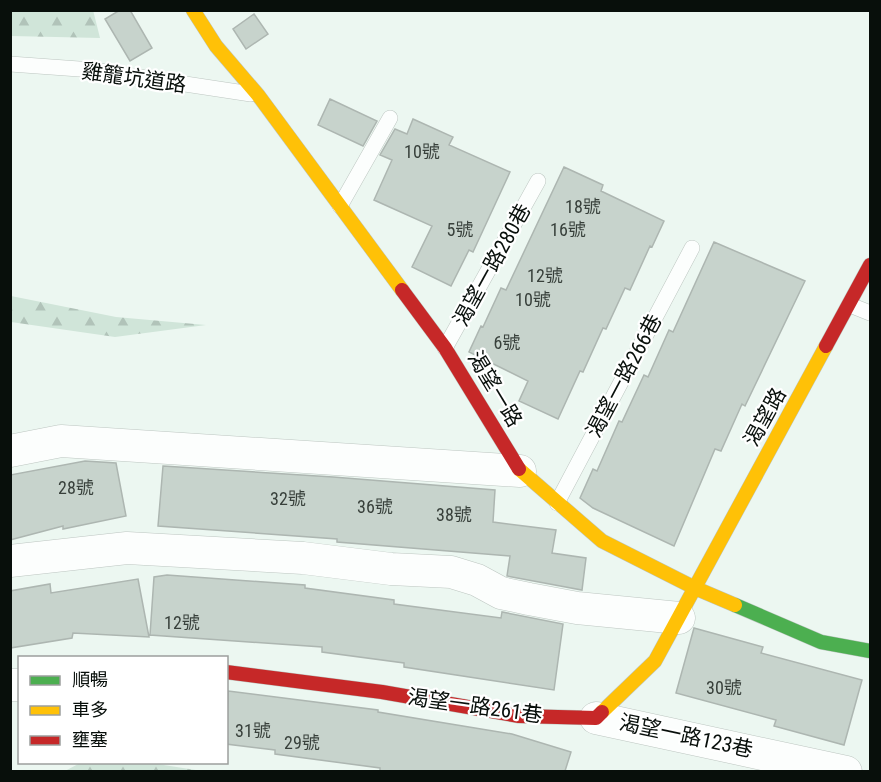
<svg xmlns="http://www.w3.org/2000/svg" width="881" height="782" viewBox="0 0 881 782" font-family="'Roboto Condensed','Noto Sans TC',sans-serif">
	<style>
		.forest { fill: url(#forest-firs) }
		.building { fill: #c7d3cc; stroke: #adb6b1; stroke-width: 1.5 }
		.lines { fill: none; stroke-linecap: round; stroke-linejoin: round }
		.lane-casing { stroke: #bdc6c1; stroke-width: 16 }
		.street-casing { stroke: #bdc6c1; stroke-width: 33 }
		.fast-casing { stroke: #bdc6c1; stroke-width: 15 }
		.slow-casing { stroke: #bdc6c1; stroke-width: 15 }
		.jam-casing { stroke: #bdc6c1; stroke-width: 15 }
		.lane { stroke: #fcfefd; stroke-width: 15 }
		.street { stroke: #fcfefd; stroke-width: 32 }
		.fast { stroke: #4caf50; stroke-width: 14 }
		.slow { stroke: #ffc107; stroke-width: 14 }
		.jam { stroke: #c62828; stroke-width: 14 }
		.labels { text-anchor: middle; dominant-baseline: central; stroke-width: 4.5; stroke-linejoin: round; paint-order: stroke }
		.number-label { font-size: 18px; fill: #38403b }
		.street-label { font-size: 21px; fill: #080f0b; stroke: #fff }
	</style>
	<defs>
		<pattern id="forest-firs" width="22" height="20" patternUnits="userSpaceOnUse" patternTransform="scale(1.5)"><rect width="22" height="20" fill="#d0e5d9"/><path d="M5 1l3.5 6h-7zM16 11l3.5 6h-7z" fill="#b1c3b9"/></pattern>
	</defs>
	<rect width="100%" height="100%" fill="#ecf7f1"/>
	<path class="forest" d="M93 10 100 38 11 36V11Z
		M11 296 116 317 206 325 115 337 11 322Z
		M82 762 151 763 202 771H65Z"/>
	<path class="building" d="M120 10H130L152 48 130 61 105 19Z
		M254 14 268 34 246 49 233 29Z
		M330 99 377 121 363 146 318 125Z
		M413 119 453 137 449 145 510 172 473 252 469 250 451 286 412 267 432 226 374 200 392 160 380 155 395 129 407 134Z
		M564 167 603 185 601 191 664 221 652 247 650 246 630 290 625 288 606 329 603 328 583 372 580 371 558 419 519 401 528 381 469 352 481 326 483 327 501 288 506 290Z
		M714 242 805 281 745 406 742 404 721 451 715 449 674 546 593 508 580 498 593 469 597 471 619 421 622 422 644 375 648 377 669 330 673 332Z
		M85 461 116 463 126 516 63 529V526L10 540V475Z
		M163 466 333 477 495 490 493 522 556 530 552 553 586 558 582 590 507 576 510 556 337 542V539L158 526Z
		M167 575 305 585V588L394 600V604L501 618 502 612 563 624 554 690 404 667V663L322 652V647L150 635 154 577Z
		M138 579 149 637 73 633 72 638 10 648V591L50 584 51 593Z
		M694 628 763 647 761 653 862 680 844 745 774 726 776 720 676 693Z
		M228 691 378 710V712L512 734 571 752 565 771H380V768L275 754V750L226 744Z"/>
	<g class="lines">
		<g class="lane-casing">
			<path id="lane" d="M10 64 93 70 251 94
				M340 206 390 118
				M850 305 870 313
				M445 348 538 181
				M557 503 692 248"/>
		</g>
		<g class="street-casing">
			<path id="street" d="M10 451 61 441 520 471
				M10 561 127 548 303 558 391 569 451 572 477 580 501 593 529 599 577 608 679 618
				M10 685H20
				M596 718 846 772"/>
		</g>
		<g class="fast-casing">
			<path id="fast" d="M735 605 821 642 870 651"/>
		</g>
		<g class="slow-casing">
			<path id="slow" d="M193 10 216 46 258 95 402 290
				M519 469 602 541 695 588 735 605
				M602 712 655 661 826 346"/>
		</g>
		<g class="jam-casing">
			<path id="jam" d="M402 290 445 348 519 469
				M826 346 870 265
				M226 672 382 692 519 716 596 718 602 712"/>
		</g>
		<use href="#lane" class="lane"/>
		<use href="#street" class="street"/>
		<use href="#fast" class="fast"/>
		<use href="#slow" class="slow"/>
		<use href="#jam" class="jam"/>
	</g>
	<g class="labels">
		<g class="number-label">
			<text x="422" y="151">10號</text>
			<text x="583" y="206">18號</text>
			<text x="460" y="229">5號</text>
			<text x="568" y="229">16號</text>
			<text x="545" y="275">12號</text>
			<text x="533" y="299">10號</text>
			<text x="507" y="342">6號</text>
			<text x="76" y="487">28號</text>
			<text x="288" y="498">32號</text>
			<text x="375" y="506">36號</text>
			<text x="454" y="514">38號</text>
			<text x="182" y="622">12號</text>
			<text x="724" y="687">30號</text>
			<text x="253" y="730">31號</text>
			<text x="302" y="742">29號</text>
		</g>
		<g class="street-label">
			<text transform="translate(134 78) rotate(8)">雞籠坑道路</text>
			<text transform="translate(492 265) rotate(-61)">渴望一路280巷</text>
			<text transform="translate(624 376) rotate(-62)">渴望一路266巷</text>
			<text transform="translate(495 389) rotate(59)">渴望一路</text>
			<text transform="translate(765 417) rotate(-61)">渴望路</text>
			<text transform="translate(475 706) rotate(8)">渴望一路261巷</text>
			<text transform="translate(686 736) rotate(12)">渴望一路123巷</text>
		</g>
	</g>
	<rect width="881" height="782" fill="none" stroke="#080f0b" stroke-width="24"/>
	<rect x="18" y="656" width="210" height="108" fill="#ffffff" stroke="#9c9f9d" stroke-width="1.5"/>
	<rect x="30" y="676" width="30" height="9" fill="#4caf50" stroke="#9c9f9d" stroke-width="1.5"/>
	<text x="72" y="686" font-size="18" fill="#080f0b">順暢</text>
	<rect x="30" y="706" width="30" height="9" fill="#ffc107" stroke="#9c9f9d" stroke-width="1.5"/>
	<text x="72" y="716" font-size="18" fill="#080f0b">車多</text>
	<rect x="30" y="736" width="30" height="9" fill="#c62828" stroke="#9c9f9d" stroke-width="1.5"/>
	<text x="72" y="746" font-size="18" fill="#080f0b">壅塞</text>
</svg>
